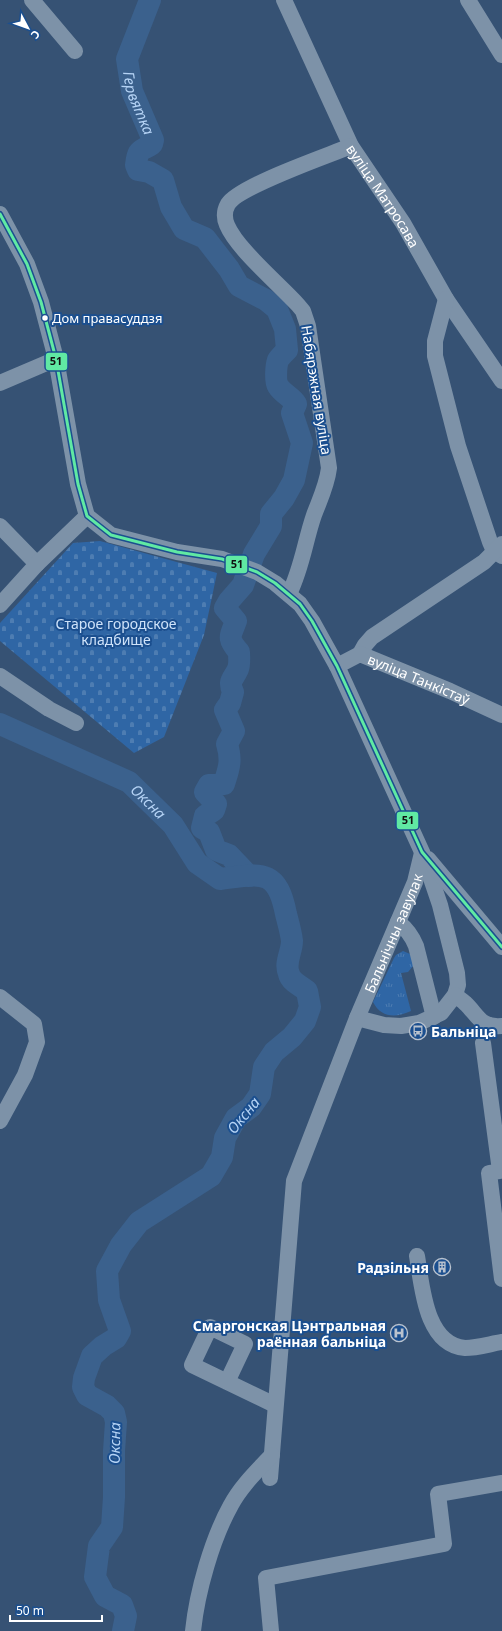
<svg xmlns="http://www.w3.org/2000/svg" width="502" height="1631" viewBox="0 0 502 1631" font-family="'Noto Sans',sans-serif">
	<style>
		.grass { fill: url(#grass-tufts) }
		.cemetery { fill: url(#cemetery-stones) }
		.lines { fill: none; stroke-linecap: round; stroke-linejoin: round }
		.river { stroke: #3b618d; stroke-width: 22 }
		.minor { stroke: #7d92a8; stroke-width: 16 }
		.bus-1-casing { stroke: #1b4f8f; stroke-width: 6 }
		.bus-1 { stroke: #60e9a3; stroke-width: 3 }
		.bus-dot { fill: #fff; stroke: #1b4f8f; stroke-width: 1.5 }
		.labels { text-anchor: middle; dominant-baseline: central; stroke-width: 4; stroke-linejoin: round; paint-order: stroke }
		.bus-label { font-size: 13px; fill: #fff; stroke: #1b4f8f; text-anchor: start }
		.street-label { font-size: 14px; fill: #fff; stroke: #1b4f8f }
		.park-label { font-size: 14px; fill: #cfe3fa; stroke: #1b4f8f }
		.poi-label { font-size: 14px; font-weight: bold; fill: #fff; stroke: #1b4f8f; text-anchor: end }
		.water-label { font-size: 15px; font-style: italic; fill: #b5d3f5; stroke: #1b4f8f }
		.line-badge { stroke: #1b4f8f; stroke-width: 1.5 }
		.pale-badge-label { font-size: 11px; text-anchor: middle; font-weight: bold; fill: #111 }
	</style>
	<defs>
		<pattern id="grass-tufts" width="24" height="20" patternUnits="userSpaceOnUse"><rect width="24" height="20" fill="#2f66a5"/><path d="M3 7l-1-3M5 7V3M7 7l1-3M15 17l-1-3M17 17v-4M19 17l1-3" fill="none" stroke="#4e7db2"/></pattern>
		<pattern id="cemetery-stones" width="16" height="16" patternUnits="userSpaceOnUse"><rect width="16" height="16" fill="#2f66a5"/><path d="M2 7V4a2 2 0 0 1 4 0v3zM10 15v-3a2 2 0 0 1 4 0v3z" fill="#4e7db2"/></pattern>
	</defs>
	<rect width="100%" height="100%" fill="#365274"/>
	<path class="grass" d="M403 951 410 954 414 965 408 972 401 973 411 1011C396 1018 381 1018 373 1002L394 958 396 955Z"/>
	<path class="cemetery" d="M100 541 217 573 204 635 164 737 134 753 0 641V623L73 543Z"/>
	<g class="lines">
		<g class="river">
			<path id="s1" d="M150 0 127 59 132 91 153 140 152 144C140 152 138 148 136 165L138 170 149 172 163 180 171 207 184 229 205 238 229 269 239 286 266 300 277 309 285 329 287 350C284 353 280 357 278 360 276 366 275 381 278 386 283 394 292 397 296 404L292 413 302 443 294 480 284 498 271 514V526L254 554 243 585 229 601 225 608 236 621C230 637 227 638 239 652 239 657 240 664 238 669 233 680 228 680 233 692L230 703 225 710 234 731 227 744C232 761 229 768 224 784L209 785 205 792 216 804 214 810 205 816 202 828 209 832 216 850 229 855 249 876"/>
			<path id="s2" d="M0 724 129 782 173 825 197 863 220 879C260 874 277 867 286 914 288 922 291 932 292 941 292 952 284 963 289 974 291 982 301 986 307 991L310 1007 305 1021 292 1037 274 1052 264 1067 260 1094 251 1107 236 1118 225 1138 222 1157 211 1176 139 1222 121 1245 107 1271 109 1300 120 1331 116 1338 103 1346 92 1356 84 1378 83 1387 87 1395 107 1406 114 1413 116 1422 114 1451V1497L112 1527 99 1546 95 1577 105 1596 122 1605 126 1616 123 1631"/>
		</g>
		<g class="minor">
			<path d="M32 0 75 51"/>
			<path id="s3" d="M284 0 351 146 403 223 446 299 502 381"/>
			<path d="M468 0 502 55"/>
			<path d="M0 214 27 264 41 302 56 359 78 484 87 516 111 535 177 552 222 559 257 572 275 583 300 604 312 621 337 666 422 852 440 905 457 973 458 985 455 995 441 1013 419 1023 401 1026 384 1025 357 1018"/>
			<path d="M446 299 435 341V356L458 446 490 542 494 551 502 556"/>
			<path d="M0 383 56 359"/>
			<path d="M0 526 37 564"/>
			<path d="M289 594C302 568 305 541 314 515 320 499 327 485 329 468L308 326 303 311 298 305C279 284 237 249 227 225 224 218 224 211 228 204 239 186 327 156 351 146"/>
			<path d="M0 605 37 564 87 516"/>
			<path d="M360 654 365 645 372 637 484 562 502 544"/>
			<path id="s4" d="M337 666 360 654 450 691 502 715"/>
			<path d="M0 676 49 709 76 723"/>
			<path d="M428 859 502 947"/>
			<path d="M398 922C407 929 412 936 416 946L434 1017"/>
			<path d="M455 995C458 998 462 1000 465 1003 478 1015 480 1028 502 1026"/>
			<path d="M0 997 34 1024 37 1042 25 1075 0 1121"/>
			<path d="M483 1043 500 1171 489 1173 502 1279"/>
			<path d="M417 1256C422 1285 425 1345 465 1348 477 1348 490 1344 502 1342"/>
			<path d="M227 1382 245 1344 210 1327 192 1365 275 1405"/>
			<path id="s5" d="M270 1478 294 1181 357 1018 415 882 422 853"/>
			<path d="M193 1631C197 1592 212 1539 231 1505 241 1486 258 1470 272 1455"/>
			<path d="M271 1631 266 1578 444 1544 438 1494 502 1483"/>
		</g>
		<g class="bus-1-casing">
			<path id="bus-1" d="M0 214 27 264 41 302 56 359 78 484 87 516 111 535 177 552 222 559 257 572 275 583 300 604 312 621 337 666 422 852 502 947"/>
		</g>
		<use href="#bus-1" class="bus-1"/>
	</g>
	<defs>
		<g id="bus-ring" transform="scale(0.9)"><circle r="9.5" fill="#1b4f8f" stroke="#b9c2ce" stroke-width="1.5"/><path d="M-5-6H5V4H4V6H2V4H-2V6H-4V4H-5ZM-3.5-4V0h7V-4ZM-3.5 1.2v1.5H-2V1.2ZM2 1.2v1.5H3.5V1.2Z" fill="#b9c2ce"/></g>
		<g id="building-ring" transform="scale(0.9)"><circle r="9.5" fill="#1b4f8f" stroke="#b9c2ce" stroke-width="1.5"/><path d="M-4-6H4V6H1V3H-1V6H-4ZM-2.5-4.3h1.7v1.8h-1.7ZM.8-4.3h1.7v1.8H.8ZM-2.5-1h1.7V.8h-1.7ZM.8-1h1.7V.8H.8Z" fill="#b9c2ce"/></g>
		<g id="hospital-ring" transform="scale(0.9)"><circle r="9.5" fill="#1b4f8f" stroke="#b9c2ce" stroke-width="1.5"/><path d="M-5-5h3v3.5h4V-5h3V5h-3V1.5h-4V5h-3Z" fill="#b9c2ce"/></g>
	</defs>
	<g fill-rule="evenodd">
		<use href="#bus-ring" x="418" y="1031"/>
		<use href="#building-ring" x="442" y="1267"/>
		<use href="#hospital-ring" x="399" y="1333"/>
	</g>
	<circle class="bus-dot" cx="45" cy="318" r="3.5"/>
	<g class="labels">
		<g class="bus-label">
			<text x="52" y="318">Дом правасуддзя</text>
		</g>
		<g class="street-label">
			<text stroke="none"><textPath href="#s3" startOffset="220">вуліца Матросава</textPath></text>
			<text transform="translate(317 390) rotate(81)">Набярэжная вуліца</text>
			<text stroke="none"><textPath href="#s4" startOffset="90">вуліца Танкістаў</textPath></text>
			<text stroke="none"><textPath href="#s5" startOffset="565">Бальнічны завулак</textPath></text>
		</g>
		<g class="park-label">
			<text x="116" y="623">Старое городское<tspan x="116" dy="16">кладбище</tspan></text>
		</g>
		<g class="poi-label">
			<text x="431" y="1031" text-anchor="start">Бальніца</text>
			<text x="429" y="1267">Радзільня</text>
			<text x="386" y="1325">Смаргонская Цэнтральная<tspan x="386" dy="16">раённая бальніца</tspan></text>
		</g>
		<g class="water-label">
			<text stroke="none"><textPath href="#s1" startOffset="109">Гервятка</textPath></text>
			<text stroke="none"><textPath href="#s2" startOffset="169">Оксна</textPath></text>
			<text transform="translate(243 1115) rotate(-51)">Оксна</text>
			<text transform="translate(114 1443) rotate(-89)">Оксна</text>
		</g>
	</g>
	<g class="line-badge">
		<rect x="45" y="352" width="23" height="19" rx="4" fill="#60e9a3"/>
		<rect x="225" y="555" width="23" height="19" rx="4" fill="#60e9a3"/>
		<rect x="396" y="811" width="23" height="19" rx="4" fill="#60e9a3"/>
	</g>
	<g class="pale-badge-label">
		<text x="56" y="365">51</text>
		<text x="237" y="568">51</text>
		<text x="408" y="824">51</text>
	</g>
	<g transform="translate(28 28) rotate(131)" stroke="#1b4f8f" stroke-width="3" paint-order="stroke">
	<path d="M0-3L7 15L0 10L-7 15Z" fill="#ffffff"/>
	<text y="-6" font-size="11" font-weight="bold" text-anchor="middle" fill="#ffffff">С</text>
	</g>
	<path d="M10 1615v6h92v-6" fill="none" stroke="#ffffff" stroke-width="2"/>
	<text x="16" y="1615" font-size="12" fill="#ffffff" stroke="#1b4f8f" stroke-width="3" paint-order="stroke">50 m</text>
</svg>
